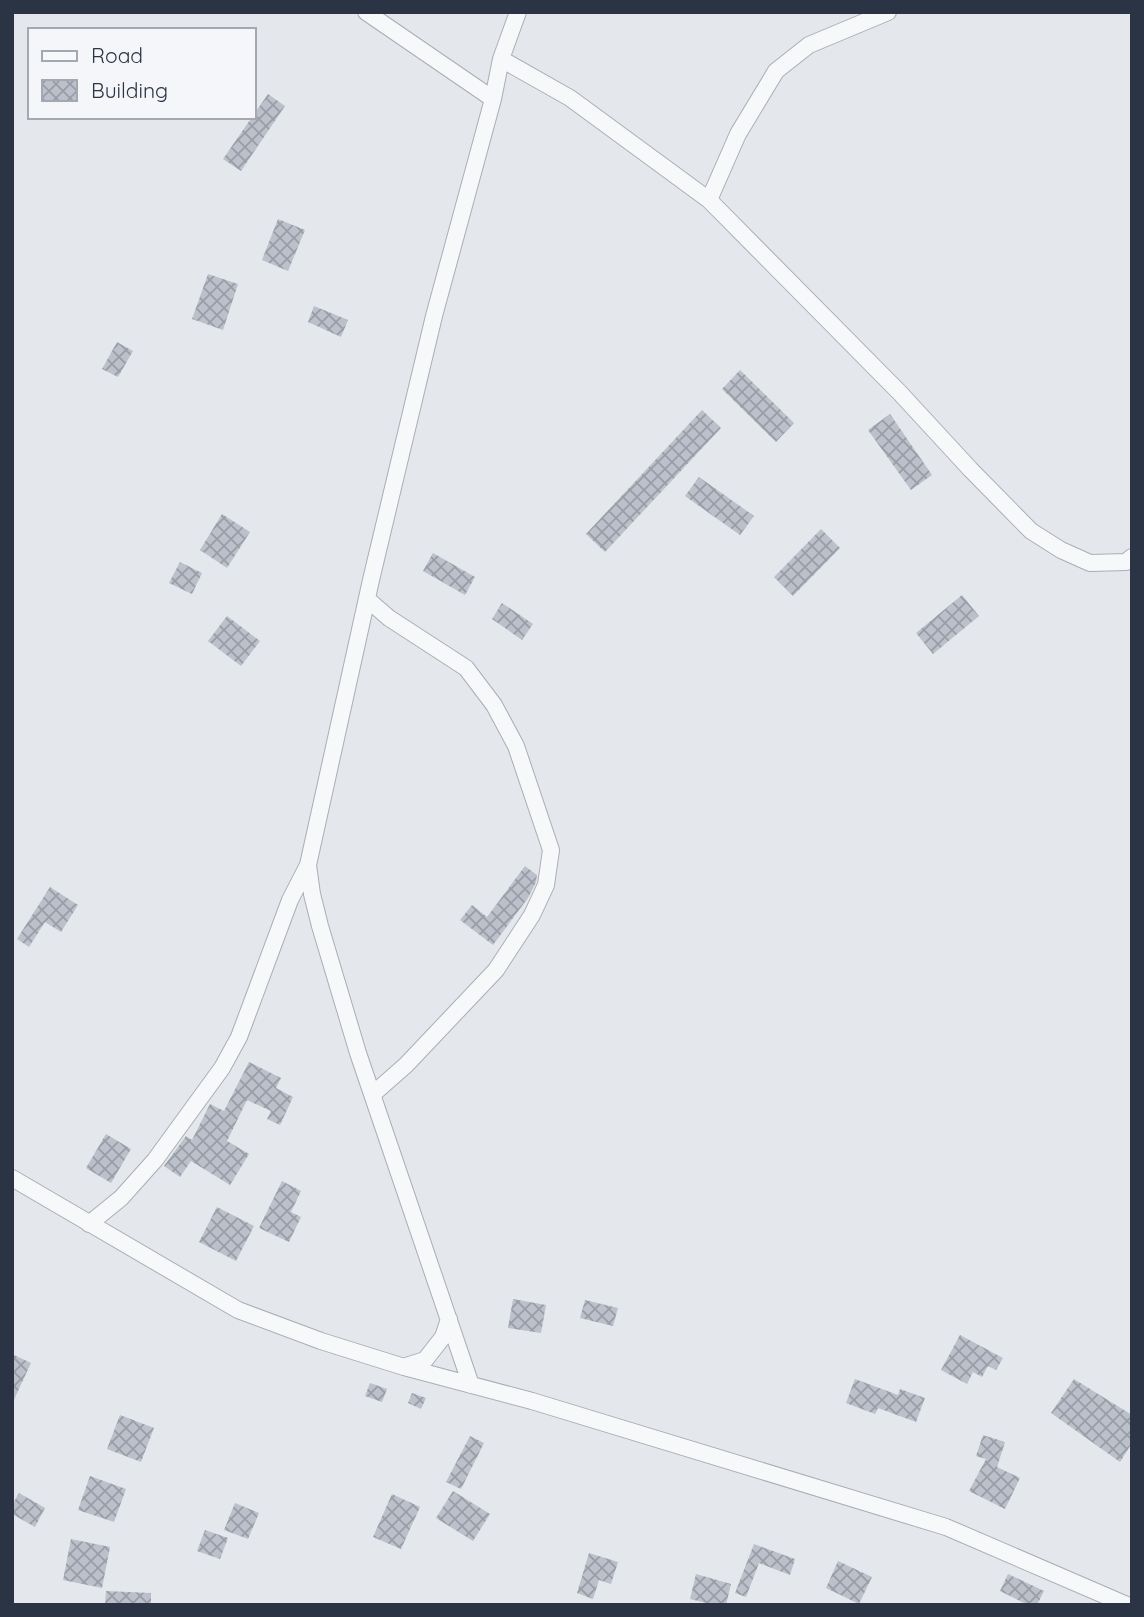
<svg xmlns="http://www.w3.org/2000/svg" width="1144" height="1617" viewBox="0 0 1144 1617" font-family="Quicksand,sans-serif">
	<style>
		.building { fill: url(#building-cross-hatch) }
		.lines { fill: none; stroke-linecap: round; stroke-linejoin: round }
		.street-casing { stroke: #a9aeb7; stroke-width: 18 }
		.street { stroke: #f7f8fa; stroke-width: 16 }
	</style>
	<defs>
		<pattern id="building-cross-hatch" width="8" height="8" patternUnits="userSpaceOnUse" patternTransform="scale(1.75)"><rect width="8" height="8" fill="#bbc0ca"/><path d="M0 0l8 8M0 8l8-8" fill="none" stroke="#989da6"/></pattern>
	</defs>
	<rect width="100%" height="100%" fill="#e4e7ec"/>
	<path class="building" d="M268 94 285 106 241 171 223 159Z
		M278 219 305 230 288 271 262 260Z
		M208 274 238 284 223 330 192 319Z
		M314 306 348 320 341 337 308 322Z
		M117 342 133 351 118 377 102 369Z
		M740 370 794 423 776 442 722 389Z
		M702 410 721 428 605 552 586 534Z
		M890 414 932 475 911 490 868 430Z
		M699 477 754 516 740 535 685 496Z
		M222 514 250 532 227 568 200 550Z
		M821 529 840 548 793 596 774 577Z
		M433 553 475 577 465 595 423 571Z
		M180 562 202 573 192 594 169 583Z
		M962 595 979 616 933 654 916 633Z
		M502 603 533 624 522 640 492 619Z
		M227 616 260 641 241 666 208 641Z
		M525 866 537 875 536 882 528 898 493 945 460 920 472 905 487 917Z
		M50 887 78 905 61 932 45 922 29 947 17 939Z
		M249 1062 281 1078 276 1088 293 1097 280 1125 267 1119 271 1111 247 1100 227 1141 249 1154 230 1185 191 1161 180 1177 164 1166 186 1136 192 1140 210 1104 224 1111Z
		M106 1134 131 1149 111 1183 86 1168Z
		M282 1181 301 1191 291 1212 301 1217 289 1242 259 1228Z
		M217 1207 254 1226 236 1261 199 1242Z
		M513 1299 546 1305 541 1333 508 1328Z
		M585 1300 618 1308 613 1326 580 1318Z
		M960 1335 1003 1358 996 1370 988 1366 982 1377 973 1372 967 1384 941 1370Z
		M12 1354 31 1363 12 1404Z
		M855 1379 898 1395 900 1389 925 1398 916 1422 878 1408 875 1414 846 1403Z
		M1074 1379 1132 1415V1443L1120 1462 1051 1413Z
		M370 1383 387 1389 382 1402 365 1396Z
		M412 1393 426 1398 421 1409 408 1403Z
		M120 1415 154 1428 141 1462 107 1449Z
		M983 1435 1005 1442 997 1467 1020 1478 1005 1509 969 1491 986 1459 976 1456Z
		M470 1436 484 1443 461 1489 446 1482Z
		M90 1476 126 1489 114 1522 78 1510Z
		M453 1491 490 1514 473 1541 436 1518Z
		M19 1493 45 1508 35 1527 12 1514V1505Z
		M392 1494 420 1507 401 1549 373 1537Z
		M235 1503 259 1513 248 1539 224 1530Z
		M205 1530 228 1538 220 1559 197 1551Z
		M71 1539 110 1547 102 1588 63 1580Z
		M754 1544 795 1559 790 1575 759 1563 746 1597 735 1593Z
		M589 1553 618 1562 611 1584 599 1580 593 1599 577 1593Z
		M838 1561 872 1577 859 1604 826 1588Z
		M696 1574 731 1584 726 1605H714L690 1599Z
		M1008 1574 1044 1591 1037 1605H1028L1000 1591Z
		M106 1591 151 1593V1605H105Z"/>
	<g class="lines">
		<g class="street-casing">
			<path id="street" d="M366 12 493 99
				M501 59 570 98 709 200 900 393 971 470 1031 531 1061 550 1090 563 1126 562 1132 557
				M709 200 738 134 776 71 809 45 888 12
				M367 599 389 618 466 668 494 705 516 746 551 850 546 885 532 915 496 970 406 1065 373 1094
				M12 1178 238 1310 321 1341 404 1367 532 1401 946 1527 1127 1605
				M89 1224 121 1198 155 1160 222 1068 239 1037 290 900 308 865
				M406 1366 425 1360 443 1337 449 1319
				M471 1385 358 1053 320 926 312 894 308 865 371 580 434 316 493 99 501 59 518 12"/>
		</g>
		<use href="#street" class="street"/>
	</g>
	<rect width="1144" height="1617" fill="none" stroke="#2b3445" stroke-width="28"/>
	<rect x="28" y="28" width="228" height="91" fill="#f4f6f9" stroke="#a4a8b1" stroke-width="2"/>
	<rect x="42" y="51" width="35" height="10" fill="#f7f8fa" stroke="#a4a8b1" stroke-width="2"/>
	<text x="91" y="63" font-size="21" fill="#2b3445">Road</text>
	<rect x="42" y="80" width="35" height="21" fill="url(#building-cross-hatch)" stroke="#a4a8b1" stroke-width="2"/>
	<text x="91" y="98" font-size="21" fill="#2b3445">Building</text>
</svg>
